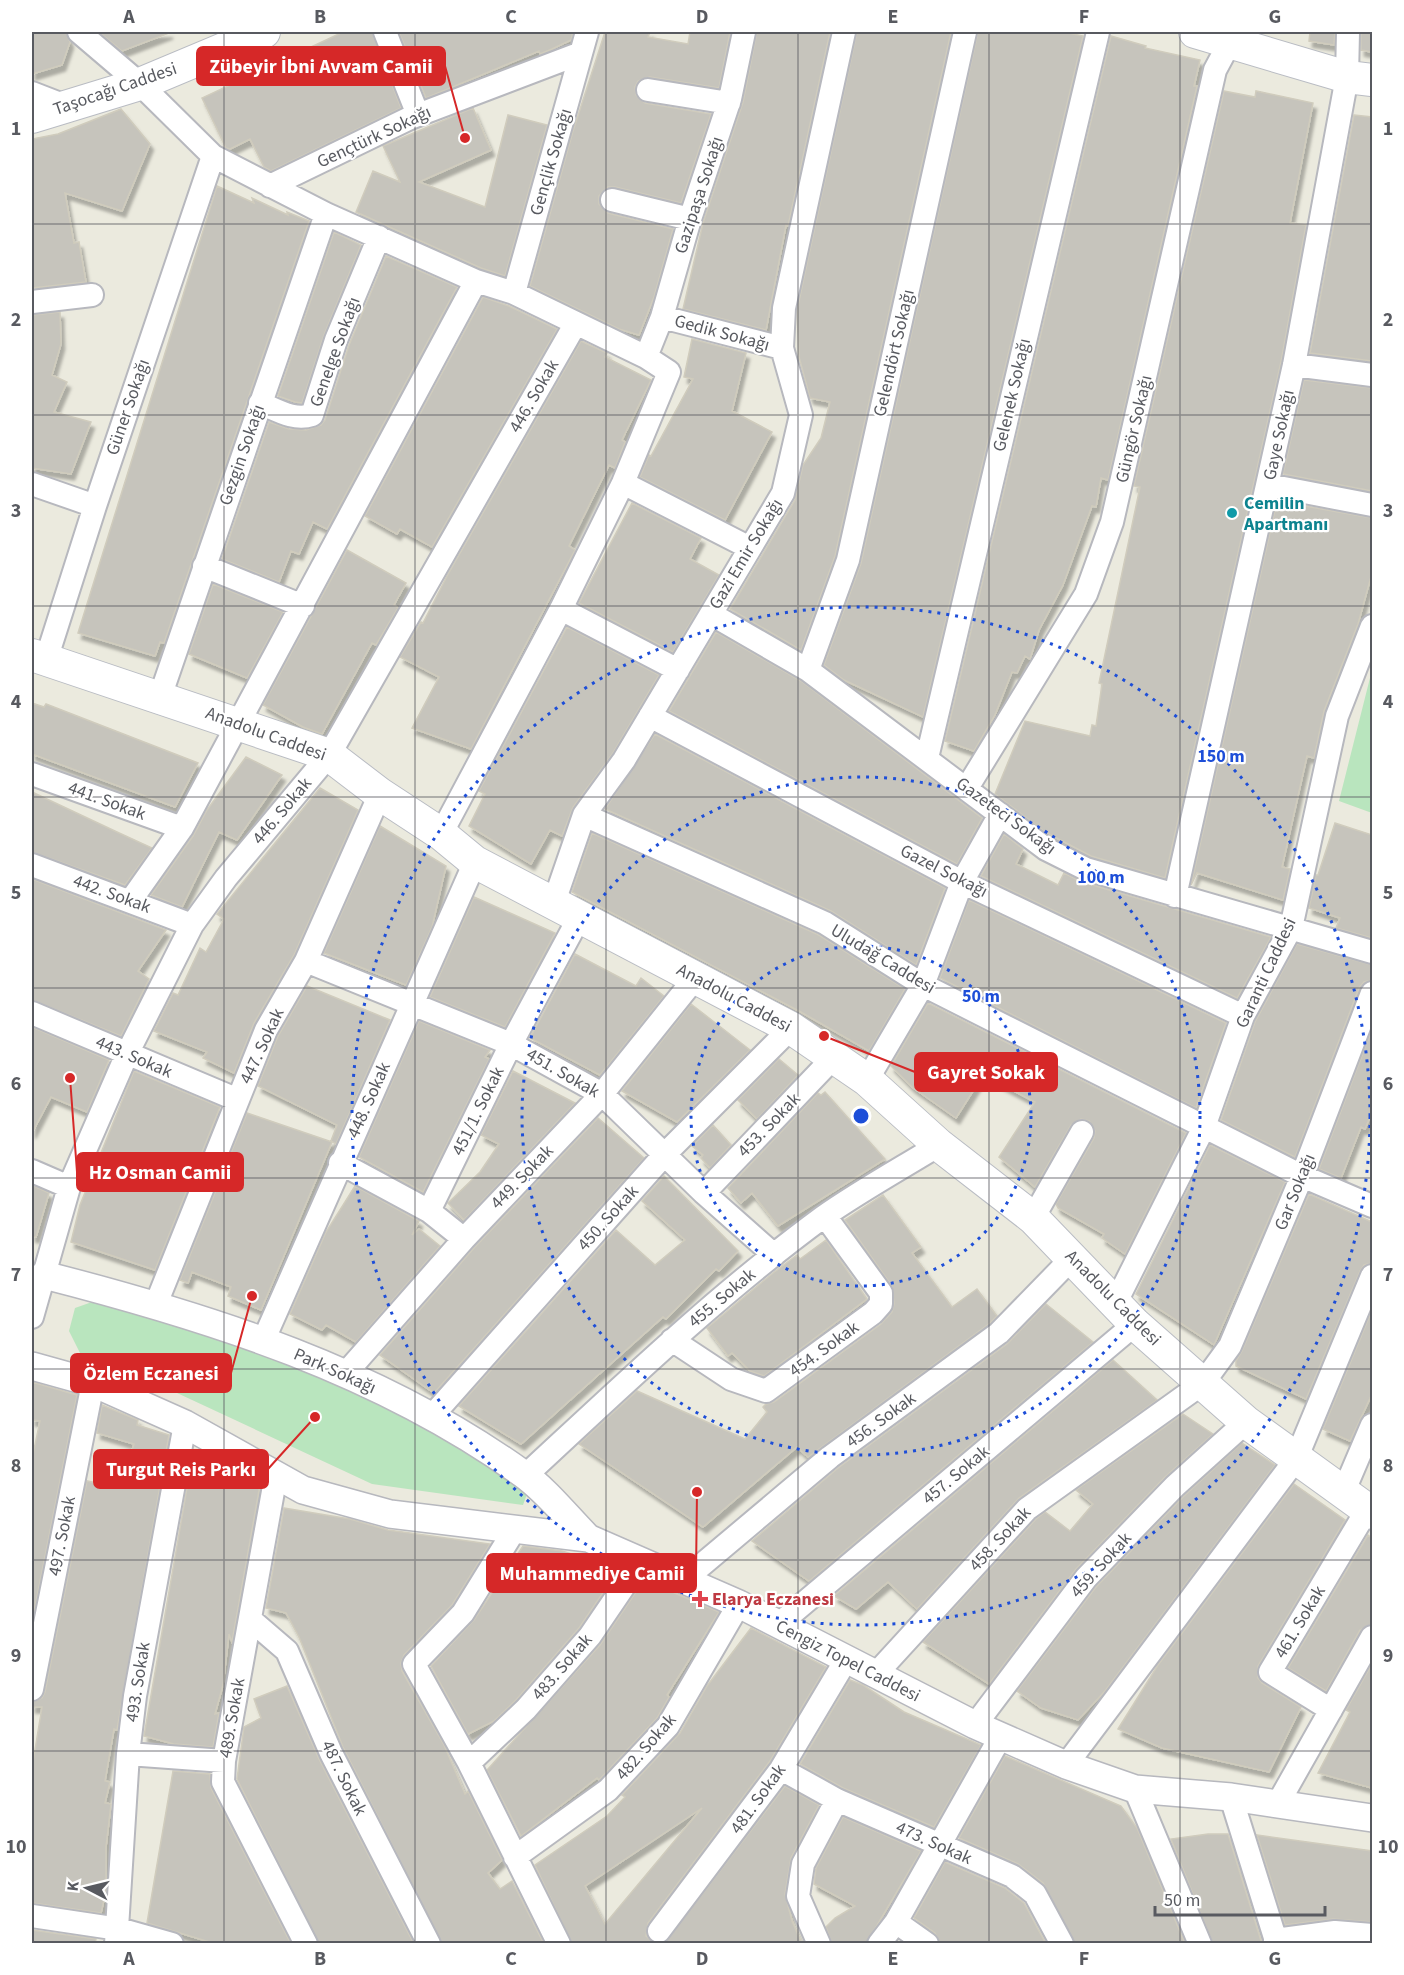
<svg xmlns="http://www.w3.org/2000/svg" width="1404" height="1975" viewBox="0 0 1404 1975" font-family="'Source Sans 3',sans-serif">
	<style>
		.green { fill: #b9e5be }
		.building { fill: #c6c4bc; stroke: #d0ccbd; stroke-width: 1.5; fill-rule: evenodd; filter: url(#shadow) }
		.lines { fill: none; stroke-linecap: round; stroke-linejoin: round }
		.minor-casing { stroke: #b7b8be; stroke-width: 26 }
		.tertiary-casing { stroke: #b7b8be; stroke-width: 30 }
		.secondary-casing { stroke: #b9bcc3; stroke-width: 34 }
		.minor { stroke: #fff; stroke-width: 22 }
		.tertiary { stroke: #fff; stroke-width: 27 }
		.secondary { stroke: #fff; stroke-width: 32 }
		.grid { fill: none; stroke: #585a60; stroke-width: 1.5; stroke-opacity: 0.55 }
		.ring { fill: none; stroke: #1d4ed8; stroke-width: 3; stroke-dasharray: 3 6 }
		.culture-dot { fill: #0f9aa8; stroke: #fff; stroke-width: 2 }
		.health-dot { fill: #e0444e; stroke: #fff; stroke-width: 2 }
		.labels { text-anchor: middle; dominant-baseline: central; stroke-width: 4.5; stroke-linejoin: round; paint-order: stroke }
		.street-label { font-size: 18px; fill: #585a60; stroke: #fff }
		.culture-label { font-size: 18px; font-weight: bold; fill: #0d838f; stroke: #fff; text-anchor: start }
		.health-label { font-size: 18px; font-weight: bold; fill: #be3a42; stroke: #fff; text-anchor: start }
		.centre { fill: #1d4ed8; stroke: #fff; stroke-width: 3 }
		.ring-label { font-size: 18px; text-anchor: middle; font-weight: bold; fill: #1d4ed8; stroke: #fff; stroke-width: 4.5; stroke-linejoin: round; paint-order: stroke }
		.leader { fill: none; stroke: #d62828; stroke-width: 2 }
		.callout-dot { fill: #d62828; stroke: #fff; stroke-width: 2 }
		.callout { fill: #d62828; stroke: #d62828; stroke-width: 2 }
		.callout-label { font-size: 20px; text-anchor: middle; font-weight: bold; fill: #fff }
		.neatline { fill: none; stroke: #585a60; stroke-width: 2 }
		.grid-label { font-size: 20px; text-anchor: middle; font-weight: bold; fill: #585a60 }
	</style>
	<defs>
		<filter id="shadow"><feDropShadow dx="3.5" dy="6" stdDeviation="1.5" flood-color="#0004"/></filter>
	</defs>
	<rect width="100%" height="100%" fill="#ebeade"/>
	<path class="green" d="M1372 670V813L1339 801Z
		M92 1302H120L259 1348 466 1447 527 1494 523 1505 372 1484 162 1386 81 1355 69 1331 75 1308Z"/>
	<path class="building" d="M32 32H66L70 42 62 65 32 74Z
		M99 32H169V33L122 51Z
		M343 32H372L401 108 271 171 264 167 250 139 230 149 226 148 202 98Z
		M399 32H573L571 40 552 49 540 54 539 51 426 98Z
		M605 32H650L648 37 688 44 690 32H730L719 88 650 77 638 81 635 87 636 95 645 103 711 114 681 203 615 187H608L599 196V204L608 213 673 229 654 297 639 335 619 329 530 286 573 131Z
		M757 32H830L788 226 786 225 766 330 683 309 703 223 743 102Z
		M857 32H951L835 556 801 650 730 609 795 500 803 465 821 438 830 402 810 398 799 357 797 310Z
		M978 32H1064L1083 36 923 717 844 680 824 665 861 563Z
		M1310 32H1335L1334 45 1309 41Z
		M1361 32H1372V52L1361 50Z
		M1111 36 1146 46 1145 48 1200 60 1194 86H1197L1108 480 1101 478 1096 507 1092 506 1063 585 1039 630 1030 659 1025 656 1017 673 1012 672 995 715 974 751 945 741Z
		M1224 91 1255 97 1256 91 1313 103 1290 223 1306 225 1281 362 1165 878 1091 856 1045 832 995 794 1025 721 1090 736 1092 725 1096 726 1102 684 1099 683 1140 487 1134 486Z
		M473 108 491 150 419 182 485 207 508 115 547 125 505 276 481 268 356 212 373 171 400 182 383 146Z
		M121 109 150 144 122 211 65 193 74 243 79 242 86 282 32 288V139L58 134Z
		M1354 115 1372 117V361L1310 353Z
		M217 186 254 203 252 198 288 215 287 212 309 221 164 643 160 642 155 656 78 633Z
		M334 232 361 245 324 335 302 403 295 402 278 396Z
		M386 256 457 287 327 529 313 522 299 554 291 551 279 582 222 559 269 422 289 429 306 430 321 425 325 420 349 345Z
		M483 297 509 306 557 329 432 547 400 529 397 534 365 516Z
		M60 312 61 344 52 375 67 382 54 412 91 422 71 474 32 468V315Z
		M692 339 746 353 732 411 772 432 725 520 640 477 649 455 651 456 693 379 684 377Z
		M581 341 607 353 605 357 651 380 622 440 625 442 615 468 609 465 569 546 575 550 471 749 412 728 439 677 400 657 421 622 423 623 447 576Z
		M1304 380 1372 388V491L1283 474Z
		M1277 501 1372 518V573L1358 624 1324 711 1314 758 1307 756 1282 867 1290 869 1283 900 1197 873 1191 885Z
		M632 503 701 538 690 559 719 575 673 652 579 603Z
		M347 550 406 583 394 605 398 608 376 645 372 643 322 734 303 727 263 705Z
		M213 584 283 612 247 678 189 654Z
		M567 627 659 675 613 753 573 807 562 836 550 830 531 864 469 826 485 794 479 791Z
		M716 632 801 681 982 818 957 864 669 711Z
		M32 703 44 707 46 704 198 763 175 807 32 754Z
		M655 734 945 888 916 965 831 911 605 809Z
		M246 757 282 775 237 840 219 832 182 907 151 895 193 836 207 810Z
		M320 788 358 810 294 955 254 1023 234 1073 203 1058 207 1052 154 1031 173 993 178 995 200 948 206 952 224 919 217 914Z
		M32 792 117 832 152 848 125 885 32 852Z
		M1335 823 1372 835V938L1336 928 1340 918 1309 908 1316 875H1318Z
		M380 826 446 866 432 927 406 985 324 953Z
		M592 833 819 935 905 989 869 1051 799 1011 572 892Z
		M1004 834 1023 849 1016 864 1058 885 1064 873 1082 882 1271 937 1237 998 981 876Z
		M32 879 166 930 138 971 149 979 121 1036 32 1000Z
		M474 897 555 933 505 1027 430 997Z
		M969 900 1226 1023 1196 1108 940 978Z
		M1297 944 1372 965V980L1364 982 1359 988 1295 1157 1221 1120 1255 1022Z
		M575 954 636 986 641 978 664 996 600 1075 530 1038Z
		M307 986 390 1020 336 1144 331 1141 337 1125 258 1086 278 1036Z
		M928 1003 1186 1133 1125 1254 1102 1238 1104 1234 1058 1208 1056 1204 1094 1138 1095 1131 1089 1121 1081 1119 1071 1125 1035 1187 999 1157 1035 1102 983 1075 956 1118 912 1087 891 1066Z
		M691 1004 750 1050 677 1122 622 1091Z
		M419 1021 490 1050 485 1057 489 1059 423 1192 359 1157Z
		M32 1027 109 1060 87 1112 51 1097 32 1133Z
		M1372 1029V1112L1365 1129 1361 1127 1341 1178 1319 1169Z
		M779 1059 798 1075 757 1119 738 1100Z
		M134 1071 220 1107 155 1270 71 1242 80 1205Z
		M513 1071 575 1103 464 1220 448 1203 480 1172 499 1144 481 1135Z
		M825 1092 885 1159 778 1226 752 1193 741 1203 728 1188 818 1093 821 1095Z
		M247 1113 332 1142 261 1310 228 1296 231 1287 192 1272 188 1283 180 1280Z
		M598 1118 644 1158 434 1393 380 1355 474 1248Z
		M713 1125 731 1145 710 1168 701 1158 703 1155 692 1146Z
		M1210 1145 1285 1182 1214 1345 1136 1294Z
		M664 1176 738 1251 719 1271 716 1269 666 1319 663 1317 521 1444 459 1406 616 1230 655 1265 685 1240 642 1201Z
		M32 1185 49 1193 36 1237 32 1236Z
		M355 1186 419 1221 412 1235 419 1229 440 1246 356 1342 326 1325 322 1330 290 1314 326 1232Z
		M1309 1194 1372 1222V1263L1364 1265 1360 1271 1306 1399 1236 1366V1361L1242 1351Z
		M883 1195 921 1247 912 1253 952 1307 977 1289 997 1316 990 1323 808 1457 797 1447 703 1527 579 1444 637 1391 745 1439 767 1412 763 1407 766 1404 774 1402 881 1324 892 1312 894 1304 892 1286 845 1220Z
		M826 1240 867 1299 764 1376 750 1371 732 1353 728 1356 707 1328 773 1273 797 1255 800 1259Z
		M1046 1304 1093 1342 809 1581 752 1541 838 1468 1007 1344Z
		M1372 1310V1394L1350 1441 1323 1429Z
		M1113 1360 1157 1400 1019 1498 917 1609 888 1582 856 1609 834 1596Z
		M32 1382 77 1395 32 1622V1459L40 1421 32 1420Z
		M102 1405 138 1420 137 1425 169 1435 117 1730 114 1729 105 1781 110 1782 105 1803 111 1804 106 1847V1891L101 1913 32 1903V1768L42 1707H32V1702L42 1698 45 1692 87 1481 121 1488 134 1444 97 1433Z
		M1183 1414 1213 1434 1165 1477 1076 1569 989 1684 923 1642 1036 1519 1045 1512 1070 1531 1093 1504 1076 1490Z
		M1242 1443 1275 1465 1105 1691 1078 1720 1041 1708 1017 1691 1096 1587 1184 1496Z
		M192 1459 230 1467 260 1485 232 1642 229 1634 223 1685 215 1714 219 1713 213 1747 174 1744 144 1736Z
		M1294 1484 1345 1520 1258 1666V1678L1262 1683 1301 1707 1269 1772 1162 1748 1118 1729 1158 1665Z
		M284 1508 350 1519 388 1530 490 1544 452 1605 404 1655 401 1663 402 1671 444 1745 465 1794 468 1791 502 1860 488 1873 500 1889 512 1881 544 1944H442L343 1747 299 1637 286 1613 266 1608Z
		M1368 1535 1372 1538V1624L1360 1630 1326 1691 1288 1668Z
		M523 1546 562 1551 619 1569 579 1628 516 1700 494 1721 468 1734 431 1666 474 1620Z
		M644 1580 719 1612 667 1695 669 1697 657 1718 599 1780 597 1778 521 1836 487 1770 600 1645Z
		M751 1628 826 1667 770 1761 648 1923 646 1936 655 1944H572L535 1865 607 1816 625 1797 622 1795 680 1733 707 1686ZM702 1808 605 1924 585 1886Z
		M1372 1664V1788L1318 1773 1350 1712 1346 1710Z
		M850 1680 863 1685 904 1712 981 1745 934 1827 843 1788 800 1764Z
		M287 1686 319 1759 414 1944H319L237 1779 244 1727 261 1718 254 1699Z
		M1005 1756 1121 1806 1137 1828 1185 1944H1075L1043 1883 1018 1864 959 1838Z
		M173 1771 210 1774 211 1788 291 1944H216L147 1923Z
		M785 1786 819 1805 791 1858 785 1894 792 1921 802 1944H664Z
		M843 1817 921 1851 866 1944H832L826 1927 835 1918 855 1906 814 1884 816 1868Z
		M1208 1834H1228L1262 1944H1213L1171 1839Z
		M1257 1835 1372 1851V1922L1333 1919 1285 1925Z
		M945 1862 1005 1888 1024 1903 1046 1944H940L935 1933 914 1918Z
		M32 1930 96 1939 95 1944H32Z"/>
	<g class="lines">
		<g class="minor-casing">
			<path id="minor" d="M79 32 140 84 213 156 326 214 476 281 514 293 646 357 669 372 623 483 561 609 441 834
				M385 32 418 115
				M648 90 729 103
				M32 93 68 107
				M270 186 410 118 581 53
				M612 200 690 219
				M514 293 587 32
				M32 302 92 295
				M662 317 782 348
				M646 357 662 317 690 219 730 99 744 32
				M1294 365 1372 375
				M260 403C277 410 294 421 312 415L336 340 379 237
				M623 483 750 548
				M32 484 95 506
				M1268 485 1372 505
				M204 566 303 606
				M561 609 678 670
				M711 614 808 670 1046 849 1086 869 1372 952
				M46 660 95 506 213 156
				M808 670 848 560 965 32
				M160 697 326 214
				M650 716 962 882 1243 1016
				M927 758 1098 32
				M32 774 182 828
				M967 788 1086 594 1112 522 1215 70 1230 42 1229 32
				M584 815 825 923 923 985 1302 1176 1372 1206
				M32 865 192 925
				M1175 896 1294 365 1347 77 1348 32
				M131 900 182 828 476 281
				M554 902 584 815 624 760 783 493 801 415 782 348 784 308 844 32
				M306 961 511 1044 602 1094 704 1193 774 1255
				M32 1013 238 1100
				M867 1080 923 985 962 882 1000 814
				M340 1163 429 1211 464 1239
				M32 1171 69 1187
				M704 1193 834 1057
				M429 1211 511 1044 580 916
				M1033 1218 1082 1132
				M156 1304 266 1030 306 961 380 794
				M1115 1304 1204 1127 1243 1016 1291 928 1337 716 1372 626
				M32 1317 69 1187 127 1054 192 925 226 878 329 755 576 323
				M264 1339 475 862
				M672 1340 731 1379 766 1391 873 1313 881 1304V1293L825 1216
				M345 1374 464 1239 602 1094 696 977
				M432 1416 665 1154 791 1028
				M276 1475 224 1761 223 1782 306 1944
				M525 1476C622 1386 717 1295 823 1217 860 1191 900 1169 939 1145
				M1343 1493 1372 1425
				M515 1529 463 1613 414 1664 469 1763 559 1944
				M685 1579 830 1457 999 1333 1073 1257
				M251 1620 287 1651 331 1753 429 1944
				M778 1625 1135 1324
				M875 1675 1027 1509 1203 1383 1230 1346 1302 1176 1372 993
				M32 1689 93 1383
				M1331 1710 1270 1672 1367 1510
				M975 1725 1086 1578 1175 1486 1246 1422
				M128 1754 224 1761
				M469 1763 526 1709 590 1636 641 1561
				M1066 1765 1296 1459 1372 1276
				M781 1769 837 1800 1012 1876 1035 1894 1062 1944
				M1135 1789 1200 1944
				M1231 1797 1277 1944
				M1277 1805 1372 1637
				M515 1857 608 1790 668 1726 739 1604
				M32 1916 119 1929 172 1944
				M896 1922 927 1944
				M659 1931 781 1769 846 1660
				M1275 1940 1335 1932 1372 1935
				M116 1944 128 1754 135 1696 185 1424
				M819 1944 798 1896 803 1864 837 1800
				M879 1944 896 1922 1001 1736"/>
		</g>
		<g class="tertiary-casing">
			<path id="tertiary" d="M44 1275C212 1318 380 1371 523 1474 547 1491 567 1517 588 1538
				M32 1366 93 1383 185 1424 303 1490 390 1514 588 1538 739 1604 975 1725 1066 1765 1135 1789 1231 1797 1372 1818"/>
		</g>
		<g class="secondary-casing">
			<path id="secondary" d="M1195 32 1347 77 1372 80
				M32 117 140 84 264 32
				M32 655 329 755 380 794 441 834 475 862 791 1028 867 1080 939 1145 1033 1218 1135 1324 1246 1422 1372 1513"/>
		</g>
		<use href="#minor" class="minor"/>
		<use href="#tertiary" class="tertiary"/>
		<use href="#secondary" class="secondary"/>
	</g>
	<path class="grid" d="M224 32V1944M415 32V1944M606 32V1944M798 32V1944M989 32V1944M1180 32V1944M32 224H1372M32 415H1372M32 606H1372M32 797H1372M32 988H1372M32 1178H1372M32 1369H1372M32 1560H1372M32 1751H1372"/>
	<g class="ring">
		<circle cx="861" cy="1116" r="170"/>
		<circle cx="861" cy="1116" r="339"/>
		<circle cx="861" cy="1116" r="509"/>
	</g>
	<circle class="culture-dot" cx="1232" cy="513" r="6"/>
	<path class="health-dot" d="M697 1590h6v6h6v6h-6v6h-6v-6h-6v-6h6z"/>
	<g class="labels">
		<g class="street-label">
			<text transform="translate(115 89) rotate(-19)">Taşocağı Caddesi</text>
			<text transform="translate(374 137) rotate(-25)">Gençtürk Sokağı</text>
			<text transform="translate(551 162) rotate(-74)">Gençlik Sokağı</text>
			<text transform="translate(699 195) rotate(-72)">Gazipaşa Sokağı</text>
			<text transform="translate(722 333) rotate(15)">Gedik Sokağı</text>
			<text transform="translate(335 352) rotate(-70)">Genelge Sokağı</text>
			<text transform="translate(894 353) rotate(-77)">Gelendört Sokağı</text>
			<text transform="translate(1012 395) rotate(-77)">Gelenek Sokağı</text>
			<text transform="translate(534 396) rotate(-60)">446. Sokak</text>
			<text transform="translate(128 407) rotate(-71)">Güner Sokağı</text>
			<text transform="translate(1134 429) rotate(-77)">Güngör Sokağı</text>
			<text transform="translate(1279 435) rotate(-78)">Gaye Sokağı</text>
			<text transform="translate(242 455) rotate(-71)">Gezgin Sokağı</text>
			<text transform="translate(746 554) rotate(-59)">Gazi Emir Sokağı</text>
			<text transform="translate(266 734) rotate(20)">Anadolu Caddesi</text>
			<text transform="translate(107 801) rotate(20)">441. Sokak</text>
			<text transform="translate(282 811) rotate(-50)">446. Sokak</text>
			<text transform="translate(1006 816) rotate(36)">Gazeteci Sokağı</text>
			<text transform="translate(944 871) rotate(27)">Gazel Sokağı</text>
			<text transform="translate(112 894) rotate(20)">442. Sokak</text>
			<text transform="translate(883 959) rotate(31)">Uludağ Caddesi</text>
			<text transform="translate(1266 973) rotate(-65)">Garanti Caddesi</text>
			<text transform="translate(734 998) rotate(28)">Anadolu Caddesi</text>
			<text transform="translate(262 1046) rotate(-65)">447. Sokak</text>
			<text transform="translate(134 1057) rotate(23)">443. Sokak</text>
			<text transform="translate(563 1073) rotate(30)">451. Sokak</text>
			<text transform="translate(369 1100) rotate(-66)">448. Sokak</text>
			<text transform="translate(478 1111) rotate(-64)">451/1. Sokak</text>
			<text transform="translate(769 1125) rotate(-46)">453. Sokak</text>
			<text transform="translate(522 1177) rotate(-46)">449. Sokak</text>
			<text transform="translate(1295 1192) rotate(-68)">Gar Sokağı</text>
			<text transform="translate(608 1218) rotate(-48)">450. Sokak</text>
			<text transform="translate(722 1298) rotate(-40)">455. Sokak</text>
			<text transform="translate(1113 1298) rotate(45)">Anadolu Caddesi</text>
			<text transform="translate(824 1349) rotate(-36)">454. Sokak</text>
			<text transform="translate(335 1371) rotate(24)">Park Sokağı</text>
			<text transform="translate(881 1420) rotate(-36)">456. Sokak</text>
			<text transform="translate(956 1475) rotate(-40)">457. Sokak</text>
			<text transform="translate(62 1536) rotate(-79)">497. Sokak</text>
			<text transform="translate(1000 1539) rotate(-47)">458. Sokak</text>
			<text transform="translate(1101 1565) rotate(-48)">459. Sokak</text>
			<text transform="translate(1300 1622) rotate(-59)">461. Sokak</text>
			<text transform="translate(848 1661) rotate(27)">Cengiz Topel Caddesi</text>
			<text transform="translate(562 1667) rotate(-49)">483. Sokak</text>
			<text transform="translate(138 1682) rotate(-81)">493. Sokak</text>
			<text transform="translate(232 1718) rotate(-80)">489. Sokak</text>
			<text transform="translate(646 1747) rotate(-49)">482. Sokak</text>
			<text transform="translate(344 1778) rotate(64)">487. Sokak</text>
			<text transform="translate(758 1799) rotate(-54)">481. Sokak</text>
			<text transform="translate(934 1843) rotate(24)">473. Sokak</text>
		</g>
		<g class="culture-label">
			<text x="1244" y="503">Cemilin<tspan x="1244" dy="21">Apartmanı</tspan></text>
		</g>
		<g class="health-label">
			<text x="712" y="1599">Elarya Eczanesi</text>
		</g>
	</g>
	<circle cx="861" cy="1116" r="9" class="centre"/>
	<g class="ring-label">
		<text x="1221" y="762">150 m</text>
		<text x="1101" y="883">100 m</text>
		<text x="981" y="1002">50 m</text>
	</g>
	<path class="leader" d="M465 138L445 66M824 1036L915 1072M70 1078L77 1172M252 1296L231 1373M315 1417L268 1469M697 1492L696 1573"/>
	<g class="callout-dot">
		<circle cx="465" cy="138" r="6"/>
		<circle cx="824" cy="1036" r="6"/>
		<circle cx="70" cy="1078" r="6"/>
		<circle cx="252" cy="1296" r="6"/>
		<circle cx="315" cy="1417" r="6"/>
		<circle cx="697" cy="1492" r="6"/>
	</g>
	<g class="callout">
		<rect x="197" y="47" width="248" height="38" rx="6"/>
		<rect x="915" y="1053" width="142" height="38" rx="6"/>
		<rect x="77" y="1153" width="166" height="38" rx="6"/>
		<rect x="71" y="1354" width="160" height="38" rx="6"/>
		<rect x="94" y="1450" width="174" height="38" rx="6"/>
		<rect x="487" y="1554" width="209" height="38" rx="6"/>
	</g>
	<g class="callout-label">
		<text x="321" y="73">Zübeyir İbni Avvam Camii</text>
		<text x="986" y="1079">Gayret Sokak</text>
		<text x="160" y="1179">Hz Osman Camii</text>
		<text x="151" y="1380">Özlem Eczanesi</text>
		<text x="181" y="1476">Turgut Reis Parkı</text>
		<text x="592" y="1580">Muhammediye Camii</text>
	</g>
	<rect width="1404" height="1975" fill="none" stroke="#ffffff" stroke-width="66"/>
	<g transform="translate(87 1888) rotate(277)" stroke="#ffffff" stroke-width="4.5" paint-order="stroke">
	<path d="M0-4.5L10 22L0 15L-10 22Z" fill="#585a60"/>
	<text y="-9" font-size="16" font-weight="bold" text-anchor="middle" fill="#585a60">K</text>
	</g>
	<path d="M1155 1906v9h170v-9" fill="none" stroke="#585a60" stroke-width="3"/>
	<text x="1164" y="1906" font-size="18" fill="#585a60" stroke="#ffffff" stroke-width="4.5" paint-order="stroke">50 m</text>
	<rect x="33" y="33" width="1338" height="1909" class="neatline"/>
	<g class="grid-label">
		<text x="129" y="23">A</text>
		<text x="320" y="23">B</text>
		<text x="511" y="23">C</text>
		<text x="702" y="23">D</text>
		<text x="893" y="23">E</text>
		<text x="1084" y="23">F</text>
		<text x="1275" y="23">G</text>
		<text x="16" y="135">1</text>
		<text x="1388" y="135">1</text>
		<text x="16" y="326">2</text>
		<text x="1388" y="326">2</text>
		<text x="16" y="517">3</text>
		<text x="1388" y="517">3</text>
		<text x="16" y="708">4</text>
		<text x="1388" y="708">4</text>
		<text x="16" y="899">5</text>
		<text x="1388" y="899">5</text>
		<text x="16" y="1090">6</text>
		<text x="1388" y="1090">6</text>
		<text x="16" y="1281">7</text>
		<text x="1388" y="1281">7</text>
		<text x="16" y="1472">8</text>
		<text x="1388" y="1472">8</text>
		<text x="16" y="1662">9</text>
		<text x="1388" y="1662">9</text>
		<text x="16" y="1853">10</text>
		<text x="1388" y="1853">10</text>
		<text x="129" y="1965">A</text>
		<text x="320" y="1965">B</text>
		<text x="511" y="1965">C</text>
		<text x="702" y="1965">D</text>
		<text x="893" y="1965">E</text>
		<text x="1084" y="1965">F</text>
		<text x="1275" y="1965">G</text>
	</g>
</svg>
